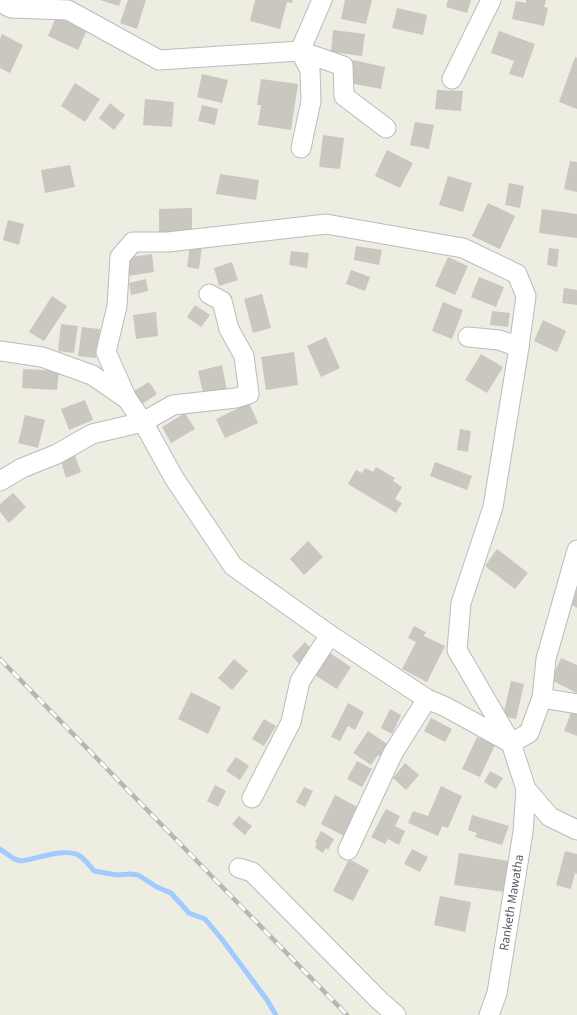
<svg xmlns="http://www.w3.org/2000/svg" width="577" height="1015" viewBox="0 0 577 1015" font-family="'Source Sans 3',sans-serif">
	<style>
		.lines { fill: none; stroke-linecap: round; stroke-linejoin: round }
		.stream { stroke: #a1cbff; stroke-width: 5 }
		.building { fill: #c9c7bf }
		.street-casing { stroke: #babbc2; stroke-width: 21 }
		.street { stroke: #fff; stroke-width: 19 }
		.rail-casing { stroke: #b6b6b7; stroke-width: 4.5 }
		.rail { stroke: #fff; stroke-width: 3; stroke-dasharray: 9; stroke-linecap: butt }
		.labels { text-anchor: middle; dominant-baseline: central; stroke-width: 4; stroke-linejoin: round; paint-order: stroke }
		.street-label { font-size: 13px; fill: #5a5d64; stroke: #fff }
	</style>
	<rect width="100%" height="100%" fill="#eeede2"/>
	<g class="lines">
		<path class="stream" d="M0 849 14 859 21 861C36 859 61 849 76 854 83 856 89 865 94 871L117 875 130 874 138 875 157 887 171 893 189 913 205 919 221 938 267 1000 276 1015"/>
	</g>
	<path class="building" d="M100 0H121L119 6Z
		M128 0H146L137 29 120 23Z
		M255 0H293L292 3 287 2 280 29 250 21Z
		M345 0H372L366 24 341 19Z
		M448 0H471L467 13 446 7Z
		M526 0H546L544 7 548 8 544 26 512 19 516 1 526 3Z
		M397 8 427 15 423 35 392 28Z
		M56 17 87 30 78 50 48 36Z
		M333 30 365 34 362 56 331 52Z
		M499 31 535 44 523 78 509 74 514 61 491 53Z
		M2 34 23 45 10 73 0 68V39Z
		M575 57 577 58V109L559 102Z
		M353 60 385 67 381 89 349 83Z
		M202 74 228 80 222 103 197 97Z
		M261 79 298 84 291 130 258 125 261 105H257Z
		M75 83 100 99 85 122 61 106Z
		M437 90 463 91 461 111 435 109Z
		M145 99 174 102 172 127 143 125Z
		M110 103 125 115 114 130 99 118Z
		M202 105 218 109 215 125 198 121Z
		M415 122 434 125 429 149 410 145Z
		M323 135 344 138 340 169 319 167Z
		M387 150 413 163 400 188 375 176Z
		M570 161 577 162V192L564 189Z
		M70 165 75 187 45 193 41 170Z
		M220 174 259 180 256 200 216 194Z
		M448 176 472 183 463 212 439 205Z
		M509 183 524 186 520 208 505 205Z
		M488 203 515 216 500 249 472 236Z
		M192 208V234L159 235V209Z
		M542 209 577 214V238L539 233Z
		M8 220 24 224 19 245 3 240Z
		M190 245 202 246 199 269 187 267Z
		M356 246 382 250 379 265 354 260Z
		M549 248 559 249 557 267 547 265Z
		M291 251 309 253 307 268 289 265Z
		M152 254 154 272 128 276 125 258Z
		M448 257 468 266 455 295 435 286Z
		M232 262 238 280 219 286 214 268Z
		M351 270 370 277 365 291 346 284Z
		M479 277 504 287 496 307 471 297Z
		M146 279 148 291 131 295 129 283Z
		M564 288 577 290V305L562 303Z
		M262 294 271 328 253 333 244 299Z
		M52 296 67 306 44 341 29 332Z
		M443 302 463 310 452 339 432 331Z
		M195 305 210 315 201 327 187 317Z
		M492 311 510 313 508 327 490 325Z
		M156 312 158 336 136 339 133 315Z
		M543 320 566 331 557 352 534 341Z
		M61 324 78 326 74 353 58 351Z
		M82 327 100 329 96 358 78 356Z
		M326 337 340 368 321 377 307 346Z
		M294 352 298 385 266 390 261 357Z
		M481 354 503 367 487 393 465 380Z
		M222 365 227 391 204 397 198 371Z
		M23 369 59 371 57 390 22 388Z
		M149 382 157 394 142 404 134 391Z
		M85 400 93 420 69 430 61 409Z
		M249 403 258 423 225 438 216 419Z
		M185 413 195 429 171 443 162 427Z
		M25 415 45 420 38 448 18 443Z
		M460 429 471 431 468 452 457 450Z
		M74 453 81 472 66 478 60 458Z
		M435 462 472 476 467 490 430 476Z
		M376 467 395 478 393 481 402 487 395 499 402 503 396 513 348 484 356 470 362 473 365 468 373 472Z
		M13 493 26 507 9 523 0 512V504Z
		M308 541 323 557 304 575 290 559Z
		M497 549 528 573 515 589 485 566Z
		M577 589V608L568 602Z
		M414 626 426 632 424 636 445 646 427 682 402 669 416 642 408 638Z
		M305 642 313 650 299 664 292 656Z
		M327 651 351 667 337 689 313 674Z
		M561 658 577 665V693L551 680Z
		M234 659 248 671 232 690 218 678Z
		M511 681 524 684 516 719 503 716Z
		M191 692 221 707 208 734 178 719Z
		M348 703 364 712 355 730 348 726 340 741 331 737Z
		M573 707 577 708V736L564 731Z
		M390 709 401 715 392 734 381 728Z
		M431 718 452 729 445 742 424 731Z
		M264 719 276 726 264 746 252 739Z
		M368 731 389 745 381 757 378 755 371 765 353 753Z
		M477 737 495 745 480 777 462 769Z
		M236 757 249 766 240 780 226 771Z
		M357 761 372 769 362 787 347 779Z
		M405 763 419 775 406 790 393 778Z
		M490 771 503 778 496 789 484 782Z
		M215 785 226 791 218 807 207 801Z
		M441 786 462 796 448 828 442 826 438 836 408 823 413 811 428 816Z
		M304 787 313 791 305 807 296 802Z
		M335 795 361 809 346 837 321 824Z
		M386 809 400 816 395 826 405 831 399 845 388 839 385 844 371 837Z
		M472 815 509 826 502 845 475 837 477 833 468 830Z
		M239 816 252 826 245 835 232 824Z
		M321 831 334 839 328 850 326 848 323 853 315 848 317 843 315 842Z
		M412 849 428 857 420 872 404 864Z
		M565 851 577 854V874L575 873 571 889 556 885Z
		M459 853 509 861 505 892 454 885Z
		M349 859 369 870 353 901 333 891Z
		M440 896 471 902 465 932 434 925Z"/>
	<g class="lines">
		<g class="street-casing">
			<g id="street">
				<path d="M0 2 11 8 68 10 159 60 300 51 343 66 344 96 386 128"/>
				<path d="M452 79 491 0"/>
				<path d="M301 148 311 101 310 70 300 51 322 0"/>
				<path d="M468 337 499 340 519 347"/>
				<path d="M0 351 42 357 92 375 127 399"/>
				<path d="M0 481 22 468 57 454 92 434 143 422 173 405 236 398 249 394 244 356 229 329 222 301 209 294"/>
				<path d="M577 550 546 659 542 698 529 733 511 743 457 650 461 603 493 507 519 347 526 296 517 274 463 248 326 224 168 242H133L120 257 117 306 106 352 127 399 143 422 174 478 233 566 330 635 427 699 446 707 511 743 526 789 550 817 577 830"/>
				<path d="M542 698 577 704"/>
				<path d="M252 798 291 722 300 681 330 635"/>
				<path d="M348 850 393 753 427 699"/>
				<path d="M239 868 252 872 379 1000 396 1015"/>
				<path id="s1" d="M489 1015 497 993 523 832 526 789"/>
			</g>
		</g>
		<use href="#street" class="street"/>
		<g class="rail-casing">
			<path id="rail" d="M0 659 347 1015"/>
		</g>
		<use href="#rail" class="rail"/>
	</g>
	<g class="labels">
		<g class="street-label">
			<text stroke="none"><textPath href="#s1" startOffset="115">Ranketh Mawatha</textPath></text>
		</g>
	</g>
</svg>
